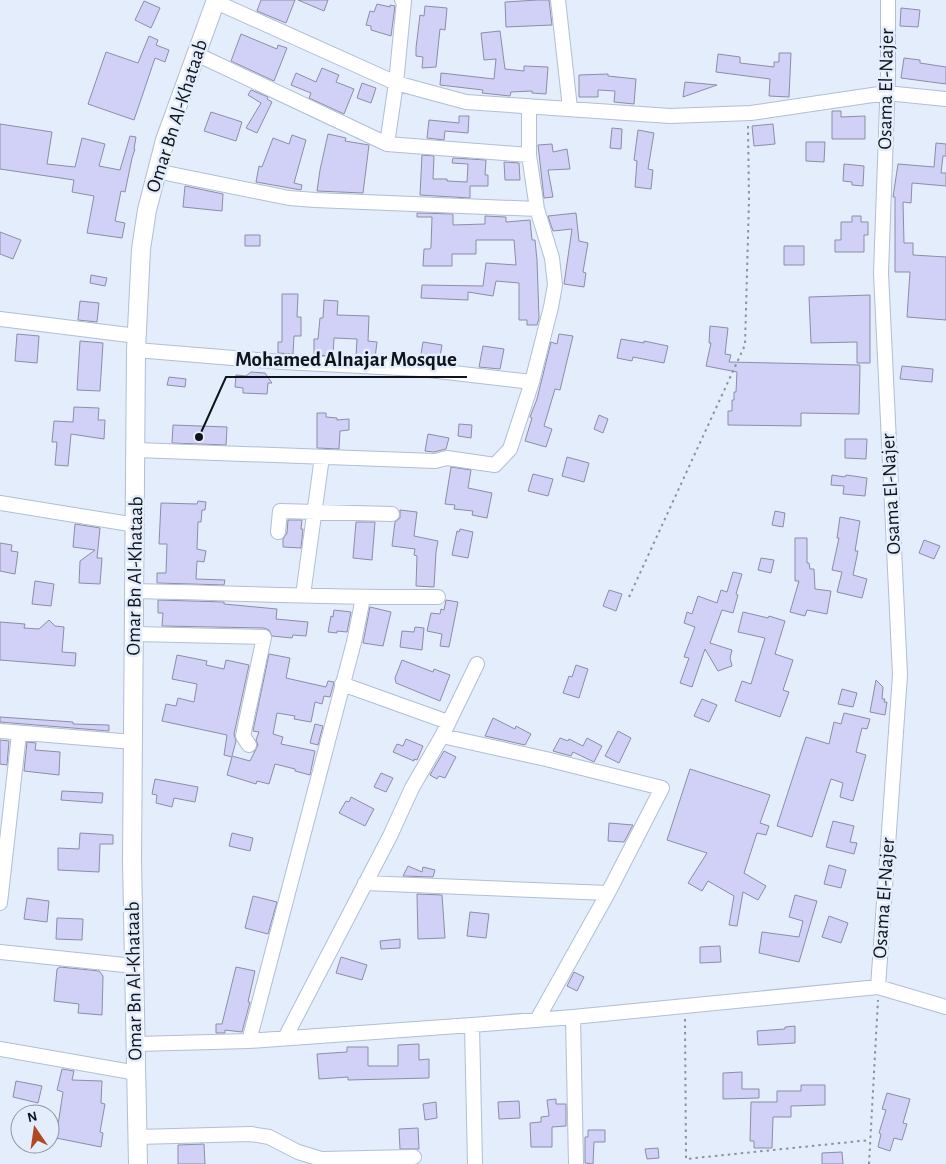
<svg xmlns="http://www.w3.org/2000/svg" width="946" height="1164" viewBox="0 0 946 1164" font-family="'Alegreya Sans',sans-serif">
	<style>
		.building { fill: #d1d0f6; stroke: #8e8da6 }
		.lines { fill: none; stroke-linecap: round; stroke-linejoin: round }
		.minor-casing { stroke: #afbfd5; stroke-width: 16 }
		.major-casing { stroke: #afbfd5; stroke-width: 20 }
		.path { stroke: #8b939e; stroke-width: 2; stroke-dasharray: 2.5 4; stroke-linecap: butt }
		.minor { stroke: #fff; stroke-width: 14 }
		.major { stroke: #fff; stroke-width: 18 }
		.labels { text-anchor: middle; dominant-baseline: central; stroke-width: 5; stroke-linejoin: round; paint-order: stroke }
		.street-label { font-size: 20px; fill: #0f141c; stroke: #e4edfb }
		.leader { fill: none; stroke: #0f141c; stroke-width: 2 }
		.callout-dot { fill: #0f141c; stroke: #e4edfb; stroke-width: 2 }
		.callout-label { font-size: 21px; text-anchor: middle; font-weight: bold; fill: #0f141c; stroke: #e4edfb; stroke-width: 5; stroke-linejoin: round; paint-order: stroke }
	</style>
	<rect width="100%" height="100%" fill="#e4edfb"/>
	<path class="building" d="M261 0H295L286 23 257 11Z
		M298 0H328L324 11Z
		M537 0H549L552 25 506 27 505 2Z
		M144 1 160 8 151 28 135 20Z
		M377 4 390 7V5L395 6 391 36 371 30V26L366 25 370 11 374 12Z
		M425 6 447 8 445 30 440 29 436 67 422 68 423 57 416 56V48L420 15 424 16Z
		M901 8 920 10 918 27 900 26Z
		M500 31 505 69 524 71V66L548 67 546 94 532 93V91L511 92 510 96 482 93 483 90 440 85 441 73 494 79 496 59 484 60 481 33Z
		M241 34 277 49 278 45 287 48 274 81 231 61Z
		M149 36 158 40 156 45 169 50 165 62 155 58 134 120 88 104 106 52 138 63Z
		M779 53H791L789 97 769 96 770 79 716 72 718 54 740 57V63L774 67V62H779Z
		M904 58 920 60V63L946 67V84L901 78Z
		M322 68 339 75 336 82 354 89 344 114 309 98 311 93 291 85 296 73 316 82Z
		M608 74V76L636 79 634 104 614 102 615 91 598 90V97H579V75Z
		M685 82 717 85 683 97Z
		M362 83 376 88 371 103 357 98Z
		M251 90 268 97 267 99 272 102 257 133 246 128 261 103 248 95Z
		M832 111H841V117L865 116V139H832Z
		M211 112 242 122 236 141 204 131Z
		M459 116H469L468 133 445 131 444 140 427 138 429 120 459 123Z
		M0 124 52 132 47 164 75 167 82 138 105 144 99 166 120 170 130 136 136 137 134 149H135L132 158 125 192 121 191 115 221 125 223 122 238 87 233 94 196 72 192 74 180 0 169Z
		M773 124 775 144 754 146 752 126Z
		M612 128 622 129 621 149 610 148Z
		M638 130 654 133 648 169 653 170 651 189 635 187 637 161 634 160Z
		M328 134 346 138 345 141 369 145 363 193 317 191 320 170Z
		M292 135 306 140 294 183 302 185 301 190 256 182 259 166 262 167 273 138 289 144Z
		M806 142H825L824 162 806 161Z
		M936 143 946 144V156H943L941 173H946V186L912 183 911 203 903 202 904 243H913V255L946 257V320L907 317 910 272H895V197H893L898 164 934 167Z
		M552 144 553 152 567 149 570 169 548 170 553 197 544 198 538 145Z
		M422 155 434 156 433 179H447V181L467 182 468 164 452 163 453 158 486 160 485 175H488V186H470V198L420 195Z
		M504 162 519 163 520 180H505Z
		M844 164 864 166 863 186 852 185V182L843 181Z
		M185 186 223 194 222 211 183 207Z
		M417 213 453 214V225L485 224V216L506 217V222L530 220 532 240H535L537 260 539 318 537 325H527V320H519V283L496 281 493 296 468 292V300L421 298 422 285 483 286 486 263 516 265 514 240H476V254H452V266H423L424 249H430L431 247 432 217H417Z
		M576 213 579 241 588 243 583 272 586 273 584 287 564 284 572 229 553 231 548 216Z
		M852 216H861V222H868V235H864V252H835V240H841V222H852Z
		M0 232 21 240 13 259 0 254Z
		M245 235H260V246H245Z
		M784 246H804V265H784Z
		M91 275 107 278 105 286 90 283Z
		M282 294H298L297 317H301V336H294L293 354 278 353V342H282Z
		M870 295V363H857V342L811 343 809 297Z
		M324 300 338 301 337 315 369 316 368 341 377 342 375 358 356 357 357 339 334 338 333 356 314 355V339H318L320 318H323Z
		M80 301 99 303 97 322 78 320Z
		M710 326 728 328 725 354 731 355 729 362 860 365 859 414 801 413V426L728 425V411H732V400H734V392H736L737 372 706 366 711 343H709Z
		M17 334 39 336 37 363 15 361Z
		M559 334 573 336 560 390 555 389 544 426 552 429 546 447 525 441 532 418 530 417 537 399 551 342 557 344Z
		M621 339 644 343V341L668 346 664 363 633 357 632 361 617 358Z
		M80 341 103 343 100 391 77 390Z
		M423 342 442 345 439 362 420 360Z
		M483 346 504 349 500 369 479 367Z
		M902 366 933 369 932 382 900 379Z
		M251 372 265 373 272 383H268L267 394 243 393V388L235 387 236 375 246 376Z
		M169 377 186 379 185 387 167 385Z
		M74 407 99 408 98 420H105L104 439 71 434 68 466 55 465 57 442H52L54 421 73 422Z
		M317 413H326V417L337 418V420L349 419V430L340 431 339 449 317 448Z
		M599 415 608 419 603 433 594 429Z
		M459 424 472 425 471 438 458 436Z
		M173 425 227 427 226 445 172 443Z
		M428 434 449 438 446 449 434 452 425 451Z
		M845 439H867L866 459 845 458Z
		M567 457 589 463 584 482 562 476Z
		M451 467 471 470 468 488 492 493 487 518 472 515 473 511 454 509 455 505 445 504Z
		M533 474 553 479 548 496 528 491Z
		M832 475 845 477 846 475 867 478 865 496 843 494 844 486 831 485Z
		M198 501 206 502 205 510H202L201 522H198L197 549 206 551 204 562 197 561 196 579 225 580 224 585 157 583V573H166L167 544H159L161 503 197 504Z
		M400 510 417 512 414 536 438 541 436 552 434 587 416 586 417 556 414 555 415 549 392 546 395 522 400 518Z
		M775 511 785 513 783 527 772 525Z
		M840 517 860 521 855 551H858L853 575 867 579 862 598 837 592 842 572 832 570 839 538H837Z
		M288 520H302L301 529H303L301 548 283 547V539L287 533Z
		M356 522H375L372 560 353 558Z
		M75 524 100 528 97 558H102L100 584 79 583 80 561 95 550 73 547Z
		M460 529 473 532 468 558 452 555 457 531 459 532Z
		M795 538H807V563H809L810 569H814L815 589 831 591 827 614 807 610 805 616 790 612 799 581H795Z
		M924 540 940 546 934 559 919 553Z
		M0 543 12 545 11 551 18 552 15 574 0 571Z
		M761 558 774 560 771 573 758 570Z
		M733 572 742 574 736 594 738 595 733 613 722 610 710 643 732 650 730 658 732 666 718 671 705 649 692 687 680 683 689 658 684 657 695 627 684 623 687 612 692 614 698 596 717 603 721 590 727 592Z
		M35 581 54 584 51 606 32 604Z
		M609 590 622 594 616 611 603 606Z
		M158 600 224 602V604L277 609 276 619 308 622 306 636 293 635 292 638 272 636 269 630 264 628 162 626 163 613H158Z
		M446 600 458 602 449 647 440 646 442 634 427 631 431 613 440 614 441 609 444 610Z
		M370 607 391 612 383 646 363 643Z
		M334 610 351 612 347 632 337 631V633L328 632 331 616 333 617Z
		M743 612 768 618 769 616 785 621 775 654 793 660 783 690 789 692 780 717 735 701 742 681 751 684 765 638 738 632Z
		M49 620 55 626 64 627 62 652 76 653 75 666 0 660V622L25 624 24 628 39 629Z
		M415 627 424 628 422 650 400 647 402 631 414 632Z
		M269 654 290 658 286 678 326 687 328 681 334 682 333 686 330 697 324 696 322 704 315 702 311 722 294 719 295 716 277 713 273 734 283 737 281 744 315 751 310 775 295 771V769L275 764 269 784 257 781 256 784 227 775 232 757 224 755 227 735 162 721 166 704 176 706 178 698 194 702 197 684 172 679 177 655 207 661 206 665 224 669 226 660 249 665 234 734 236 741 232 756 250 761 258 745 256 740 259 732 253 731Z
		M402 660 433 672 434 669 450 675 440 701 396 683 395 678Z
		M576 665 588 669 579 698 563 693 569 676 572 677Z
		M876 680 883 687 882 699H885L884 702H887L885 715 870 712Z
		M842 689 857 693 853 707 838 704Z
		M702 699 717 705 709 722 694 716Z
		M844 713 870 719 867 729 862 728 856 752 866 755 853 801 840 797 843 783 831 779 812 837 777 826 806 737 829 744 834 722 841 724Z
		M0 717 73 722V724L109 725V731L0 722Z
		M493 718 515 729 516 726 531 734 525 745 485 736Z
		M315 724 323 726 318 745 310 743Z
		M618 731 631 738 619 763 605 756Z
		M560 738 568 741 569 739 583 746 587 738 602 746 594 762 573 752 571 756 553 751Z
		M406 739 423 746 417 760 414 759V761L393 752 397 744 403 746Z
		M0 740 9 741 7 765 0 764Z
		M27 742 36 743 35 750 60 752 59 775 24 771Z
		M444 751 456 757 445 778 439 776 437 779 430 775Z
		M690 769 770 795 760 823 769 826 766 835 757 833 744 873 766 886 758 900 743 892 737 926 729 925 734 896 708 881 702 891 688 883 707 853 667 840Z
		M381 773 393 778 386 792 374 787Z
		M155 779 198 787 195 802 174 798 172 807 156 803 157 795 152 794Z
		M62 791 103 793 102 803 61 800Z
		M351 797 374 809 365 826 339 813 346 801 349 802Z
		M833 821 854 826 850 842 857 843 854 854 826 847Z
		M609 823 633 825 624 842 608 841Z
		M80 833 113 835V844H100L99 872 58 870V848L79 849Z
		M232 833 253 838 250 851 229 846Z
		M829 865 846 870 841 888 824 884Z
		M408 866 422 872 423 867 435 870 433 877 403 876Z
		M417 894 442 895 445 938 418 939Z
		M795 895 817 901 799 962 759 953 762 932 799 937 803 921 789 917Z
		M253 896 277 902 268 934 245 928Z
		M27 898 49 901 47 922 24 919Z
		M470 912 489 914 486 938 467 936Z
		M829 916 848 923 841 943 822 937Z
		M57 918 83 919 82 940 56 939Z
		M400 939V948L381 949 380 941Z
		M720 946 721 962 700 963V947Z
		M341 957 367 965 362 980 336 973Z
		M60 967 99 971 103 976 102 1015 78 1013 79 1004 54 1001 57 969Z
		M236 967 255 971 248 1002H250L242 1032 225 1030V1033H216V1024H222Z
		M574 972 584 977 577 991 567 986Z
		M795 1026V1043L758 1045 757 1031 785 1029V1027Z
		M419 1044V1060L429 1059V1078L348 1080V1077L319 1079 317 1054 347 1052V1047H368V1066H398V1045Z
		M62 1069 74 1071 72 1080 102 1081 101 1103 105 1104 100 1132 103 1133 101 1147 56 1138 63 1092 57 1090Z
		M742 1072V1089H759V1098L723 1099V1073Z
		M16 1081 42 1086 38 1103 13 1097Z
		M801 1085H825V1105L791 1106V1117H773L772 1148H754V1141H750L751 1102H777V1091H801Z
		M887 1093 910 1099 903 1123 907 1124 902 1140 894 1138 890 1151 878 1147 881 1134 879 1133 886 1110 882 1109Z
		M556 1099V1104H566V1126L552 1127V1147H531L530 1123 541 1122V1117L549 1116 547 1100Z
		M519 1101 520 1118 499 1119 498 1102Z
		M436 1102 437 1118 425 1120 423 1104Z
		M418 1128 419 1149H400L399 1129Z
		M588 1130H605V1142H594L593 1164 585 1163V1137H588Z
		M204 1144 205 1164H178V1145Z
		M658 1148 659 1158 647 1159 645 1149Z
		M842 1152 843 1164H822V1153Z"/>
	<g class="lines">
		<g class="minor-casing">
			<path id="minor" d="M402 0 404 1 396 83 466 102 670 116 751 113 886 93 946 99
				M558 0 570 108
				M216 2 396 83 387 144
				M196 54 387 144 529 155
				M156 171 289 198 315 200 537 209
				M0 319 137 336
				M136 350 282 362 420 369 532 382
				M137 450 435 461 447 458 495 465 510 449 532 382 551 307 555 285 552 258 537 209 529 155V107
				M0 503 136 525
				M278 532 280 511 392 514
				M135 591C236 593 337 598 438 597
				M303 595 322 457
				M134 634 264 637 243 736 249 745
				M342 684 448 722
				M0 731 133 742
				M442 736 546 759 662 788 608 893 537 1020
				M365 883 608 893
				M0 903 19 734
				M0 952 134 966
				M878 987 900 675 881 273 888 77V0
				M573 1017 576 1164
				M472 1025 475 1164
				M285 1038 390 836 412 788 442 736 477 664
				M249 1041 354 642 363 598
				M136 1044 249 1041 472 1025 573 1017 878 987 946 1007
				M0 1049 137 1073
				M137 1137 251 1134 269 1137 298 1152 321 1159 414 1157"/>
		</g>
		<g class="major-casing">
			<path id="major" d="M138 1164 132 861 136 350 141 249 147 210 165 140 216 0"/>
		</g>
		<path class="path" d="M629 597 745 345 749 200 748 125
			M685 1019 686 1159 870 1140
			M869 1164 878 1000"/>
		<use href="#minor" class="minor"/>
		<use href="#major" class="major"/>
	</g>
	<g class="labels">
		<g class="street-label">
			<text transform="translate(886 89) rotate(-89)">Osama El-Najer</text>
			<text transform="translate(177 116) rotate(-72)">Omar Bn Al-Khataab</text>
			<text transform="translate(891 494) rotate(-93)">Osama El-Najer</text>
			<text transform="translate(135 576) rotate(-89)">Omar Bn Al-Khataab</text>
			<text transform="translate(884 898) rotate(-86)">Osama El-Najer</text>
			<text transform="translate(134 981) rotate(-91)">Omar Bn Al-Khataab</text>
		</g>
	</g>
	<path class="leader" d="M199 437L226 377H467"/>
	<circle class="callout-dot" cx="199" cy="437" r="5"/>
	<g class="callout-label">
		<text x="346" y="366">Mohamed Alnajar Mosque</text>
	</g>
	<g transform="translate(35 1129) rotate(347)"><circle r="24" fill="#e4edfb" stroke="#8f96a2"/>
	<path d="M0-4L9 19L0 12L-9 19Z" fill="#b04921"/>
	<text y="-8" font-size="14" font-weight="bold" text-anchor="middle" fill="#0f141c">N</text>
	</g>
</svg>
